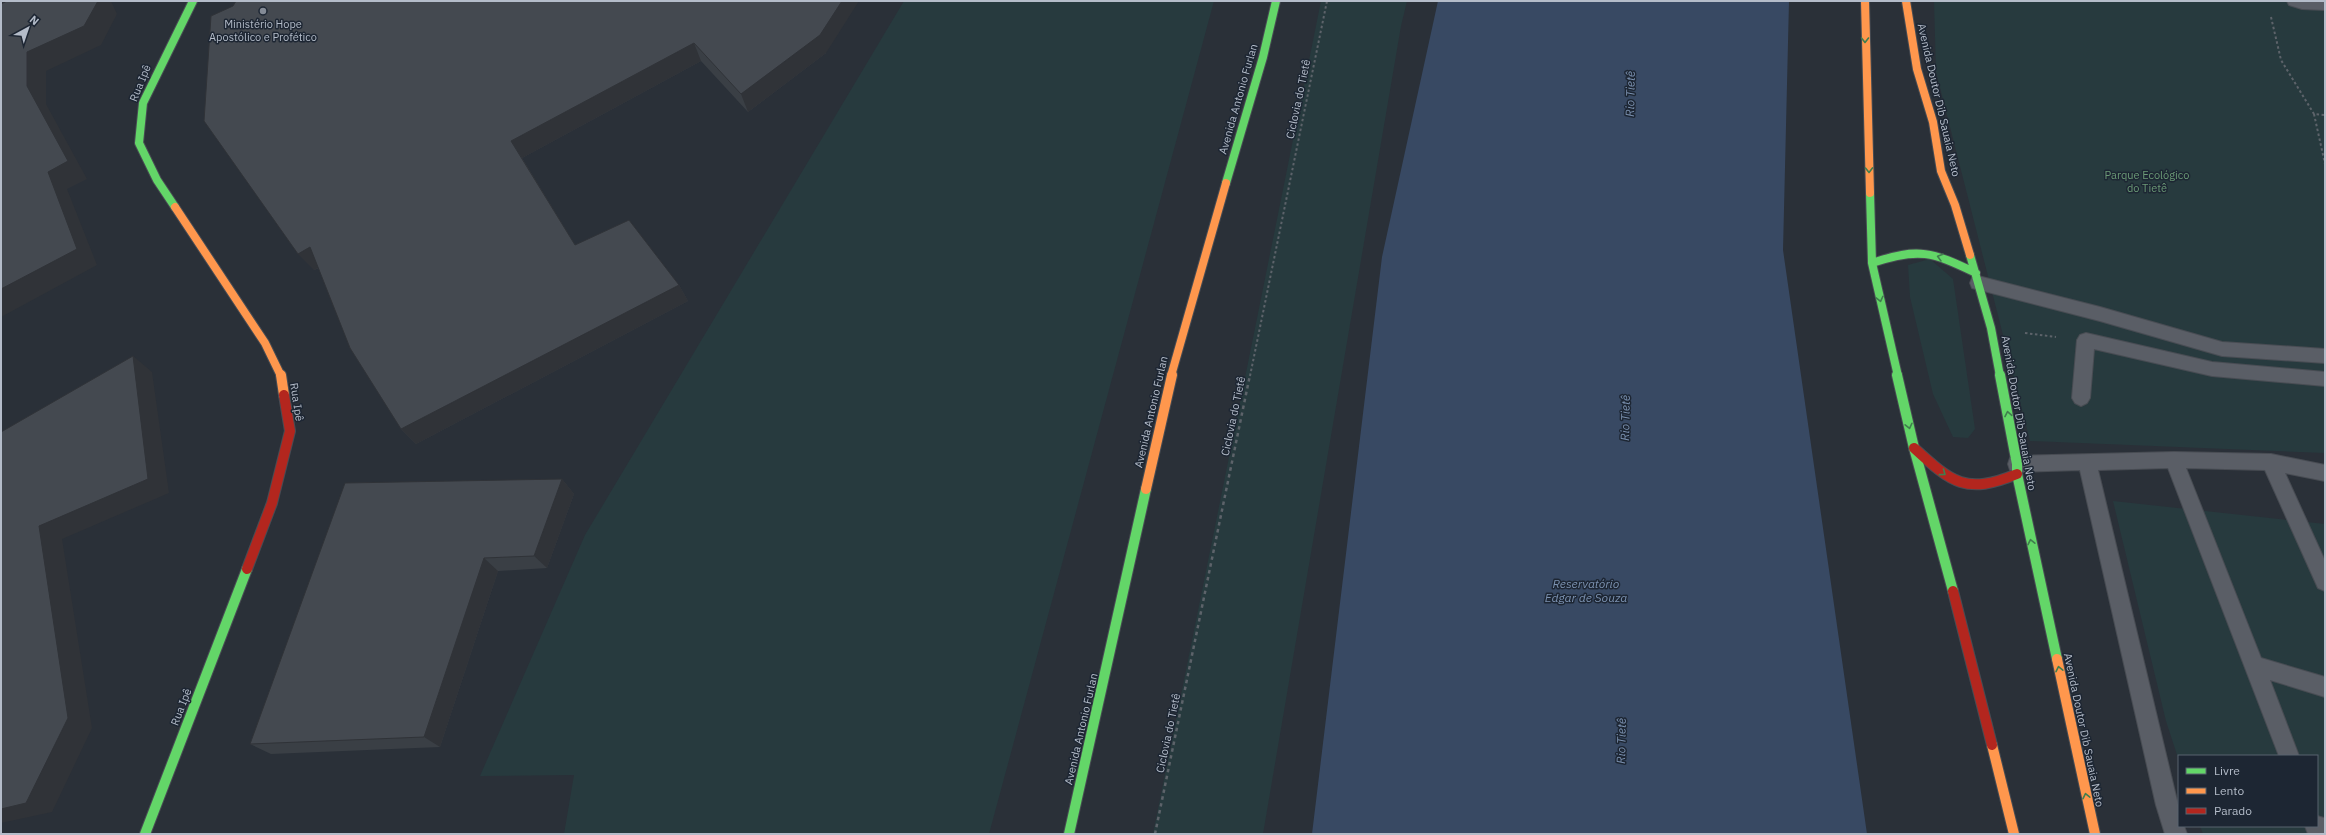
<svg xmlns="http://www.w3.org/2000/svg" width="2326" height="835" viewBox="0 0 2326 835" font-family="'IBM Plex Sans',sans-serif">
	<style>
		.green { fill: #273a3e }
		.water { fill: #384963 }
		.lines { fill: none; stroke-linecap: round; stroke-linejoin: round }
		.lane-casing { stroke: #484c53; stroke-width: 2 }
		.fast-far1-casing { stroke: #484c53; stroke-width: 10 }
		.fast-casing { stroke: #484c53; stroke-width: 12 }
		.slow-far1-casing { stroke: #484c53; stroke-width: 10 }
		.slow-casing { stroke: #484c53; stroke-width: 12 }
		.jam-casing { stroke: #484c53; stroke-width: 12 }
		.path-far1 { stroke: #5d636a; stroke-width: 2; stroke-dasharray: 2.5 2.5; stroke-linecap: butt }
		.path { stroke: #5d636a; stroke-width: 2.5; stroke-dasharray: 3.5 3.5; stroke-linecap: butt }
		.lane { fill: #5a5e66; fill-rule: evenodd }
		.fast-far1 { stroke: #63d668; stroke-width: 8 }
		.fast { stroke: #63d668; stroke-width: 10 }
		.slow-far1 { stroke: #ff974d; stroke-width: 8 }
		.slow { stroke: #ff974d; stroke-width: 10 }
		.jam { stroke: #b3261e; stroke-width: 10 }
		.wall { fill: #3a3f45 }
		.shaded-wall { fill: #303338 }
		.building { fill: #444950; stroke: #303338 }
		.oneway { stroke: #407e4e }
		.poi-dot { fill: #848b96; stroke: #1d2633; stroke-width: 1.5 }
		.labels { text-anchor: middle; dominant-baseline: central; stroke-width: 3; stroke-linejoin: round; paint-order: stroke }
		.poi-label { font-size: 11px; fill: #b4bcc9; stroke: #1d2633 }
		.street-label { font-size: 11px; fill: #b4bcc9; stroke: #1d2633 }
		.park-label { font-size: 11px; fill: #6b9a76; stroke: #1d2633 }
		.water-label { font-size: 12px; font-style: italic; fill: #7c92b1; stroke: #1d2633 }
	</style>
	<rect width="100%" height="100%" fill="#2a3038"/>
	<path class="green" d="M904 1H1214L989 834H564L574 775 480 776 585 535Z
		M1321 1H1407L1401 26 1263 834H1153Z
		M1934 1H2325V453L2030 441 1936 72Z
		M1930 259 1953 279 1975 429 1968 438 1953 437 1933 394 1910 297 1908 265Z
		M2113 501 2325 524V834H2203L2200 826H2317V756H2179V761L2166 721Z"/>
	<path class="water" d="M1438 1H1789L1783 250 1867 834H1312L1382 257Z"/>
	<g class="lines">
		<g class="lane-casing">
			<path id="lane" d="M2287 1H2325V10L2302 9 2289 5Z
				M1978 276 2100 307 2222 342 2325 349V363L2222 356 2100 321 1972 288 1970 283 1972 278Z
				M2086 333 2212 362 2325 372V386L2212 376 2094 349 2090 398 2087 403 2081 406 2075 403 2072 398 2077 340 2080 335Z
				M2174 452 2271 454 2325 465V481L2285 473 2325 561V591L2318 588 2265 470 2186 468 2261 658 2325 677V697L2270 680 2299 756H2279L2168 468 2098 470 2179 809V826H2184L2187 834H2165L2156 805 2080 470 2017 472 2010 470 2008 464 2010 458 2017 456Z
				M2317 816 2324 818 2325 834H2308L2305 826H2317Z"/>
		</g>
		<g class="fast-far1-casing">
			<path id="fast-far1" d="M1226 183 1263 57 1276 1
				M1870 193 1872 263 1898 376
				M175 207 157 180 139 143 143 103 193 1
				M1970 255 1991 328 2000 376
				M1872 263C1919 247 1932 252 1976 273"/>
		</g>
		<g class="fast-casing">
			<path id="fast" d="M1897 375 1914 448 1953 591
				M2000 375 2017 464V474L2057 659
				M145 834 247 569
				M1069 834 1146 489"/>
		</g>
		<g class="slow-far1-casing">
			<path id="slow-far1" d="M1865 1 1870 193
				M1906 1 1917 69 1933 122 1941 171 1955 205 1970 255
				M175 207 265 343 281 376
				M1171 376 1226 183"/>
		</g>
		<g class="slow-casing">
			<path id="slow" d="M281 375 284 395
				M1146 489 1172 375
				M2057 659 2095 834
				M1992 745 2014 834"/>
		</g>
		<g class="jam-casing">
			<path id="jam" d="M1914 448C1952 483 1966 495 2017 474
				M247 569 272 503 290 431 284 395
				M1953 591 1992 745"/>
		</g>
		<path class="path-far1" d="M2271 17 2281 60 2314 114 2325 115
			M2314 114 2325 164
			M2025 333 2056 337
			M1250 376 1327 1"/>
		<path class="path" d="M1155 834 1250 375"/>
		<use href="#lane" class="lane"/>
		<use href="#fast-far1" class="fast-far1"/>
		<use href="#fast" class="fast"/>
		<use href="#slow-far1" class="slow-far1"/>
		<use href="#slow" class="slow"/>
		<use href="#jam" class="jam"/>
	</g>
	<path class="wall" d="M233 6 826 53 748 112 701 61 522 158 575 245 679 285 688 301 416 444 401 429 319 268 314 270Z
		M562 479 574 494 547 568 498 571 440 747 271 754 250 744Z"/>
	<path class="shaded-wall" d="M98 1H111L117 14 101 45 46 71V104L87 179 67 189 97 265 1 317V289L48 172 27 86V52Z
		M842 1H859L826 53 748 112 741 94Z
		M694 43 701 61 522 158 511 141Z
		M310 247 326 264 314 270 298 254Z
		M679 285 688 301 416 444 401 429Z
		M133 356 152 372 169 493 62 539 92 728 52 812 1 823V809L39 526Z
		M562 479 574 494 547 568 534 556Z
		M484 558 498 571 440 747 424 737Z"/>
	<path class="building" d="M7 1H98L84 26 27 52V86L68 161 48 172 77 249 1 289V4Z
		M236 1H842L820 35 741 94 694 43 511 141 575 245 629 220 679 285 401 429 350 348 310 247 298 254 204 121 211 16 233 6Z
		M133 356 148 479 39 526 68 718 26 803 1 809V432Z
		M562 479 534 556 484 558 424 737 250 744 345 483Z"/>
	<defs><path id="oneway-chevron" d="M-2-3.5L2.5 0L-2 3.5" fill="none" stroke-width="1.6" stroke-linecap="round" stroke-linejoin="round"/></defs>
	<g class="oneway">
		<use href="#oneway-chevron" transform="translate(1865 40) rotate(90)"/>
		<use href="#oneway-chevron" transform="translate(1869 170) rotate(89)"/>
		<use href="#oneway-chevron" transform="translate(1940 257) rotate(-164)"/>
		<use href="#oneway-chevron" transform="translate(1880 299) rotate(77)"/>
		<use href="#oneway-chevron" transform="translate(2008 414) rotate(-101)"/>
		<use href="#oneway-chevron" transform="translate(1909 426) rotate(77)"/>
		<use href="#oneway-chevron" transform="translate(1943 473) rotate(36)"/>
		<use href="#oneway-chevron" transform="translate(2031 542) rotate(-102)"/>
		<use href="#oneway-chevron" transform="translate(2059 669) rotate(-102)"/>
		<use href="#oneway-chevron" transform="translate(2086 796) rotate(-102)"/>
	</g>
	<circle class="poi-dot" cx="263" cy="11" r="4"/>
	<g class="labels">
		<g class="poi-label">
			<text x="263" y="24">Ministério Hope<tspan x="263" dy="13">Apostólico e Profético</tspan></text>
		</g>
		<g class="street-label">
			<text transform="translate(140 83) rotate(-68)">Rua Ipê</text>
			<text transform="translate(1238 99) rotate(-74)">Avenida Antonio Furlan</text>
			<text transform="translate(1298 99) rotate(-78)">Ciclovia do Tietê</text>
			<text transform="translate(1939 100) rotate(77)">Avenida Doutor Dib Sauaia Neto</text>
			<text transform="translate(297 402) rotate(81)">Rua Ipê</text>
			<text transform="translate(1151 412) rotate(-77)">Avenida Antonio Furlan</text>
			<text transform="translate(2019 413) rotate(80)">Avenida Doutor Dib Sauaia Neto</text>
			<text transform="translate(1233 416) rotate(-78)">Ciclovia do Tietê</text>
			<text transform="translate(181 707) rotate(-69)">Rua Ipê</text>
			<text transform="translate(1081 729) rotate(-77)">Avenida Antonio Furlan</text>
			<text transform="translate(2084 730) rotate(78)">Avenida Doutor Dib Sauaia Neto</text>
			<text transform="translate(1168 733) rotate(-78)">Ciclovia do Tietê</text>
		</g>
		<g class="park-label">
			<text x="2147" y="175">Parque Ecológico<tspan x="2147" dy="13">do Tietê</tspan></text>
		</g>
		<g class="water-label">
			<text transform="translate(1630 94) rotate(-89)">Rio Tietê</text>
			<text transform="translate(1625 418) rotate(-89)">Rio Tietê</text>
			<text x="1586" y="583">Reservatório<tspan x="1586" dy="14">Edgar de Souza</tspan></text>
			<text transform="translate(1621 741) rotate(-89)">Rio Tietê</text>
		</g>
	</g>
	<rect width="2326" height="835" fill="none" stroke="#b4bcc9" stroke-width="4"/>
	<rect x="2178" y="755" width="140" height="72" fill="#1d2633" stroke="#59626f"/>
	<rect x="2186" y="768" width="20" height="6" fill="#63d668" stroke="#59626f"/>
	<text x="2214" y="775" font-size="12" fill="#b4bcc9">Livre</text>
	<rect x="2186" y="788" width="20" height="6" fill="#ff974d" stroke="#59626f"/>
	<text x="2214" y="795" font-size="12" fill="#b4bcc9">Lento</text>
	<rect x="2186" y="808" width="20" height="6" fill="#b3261e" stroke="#59626f"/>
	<text x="2214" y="815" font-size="12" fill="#b4bcc9">Parado</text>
	<g transform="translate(28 28) rotate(40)" stroke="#1d2633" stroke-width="3" paint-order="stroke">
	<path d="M0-3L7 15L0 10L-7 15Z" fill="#b4bcc9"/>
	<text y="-6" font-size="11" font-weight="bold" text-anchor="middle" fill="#b4bcc9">N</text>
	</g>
</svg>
